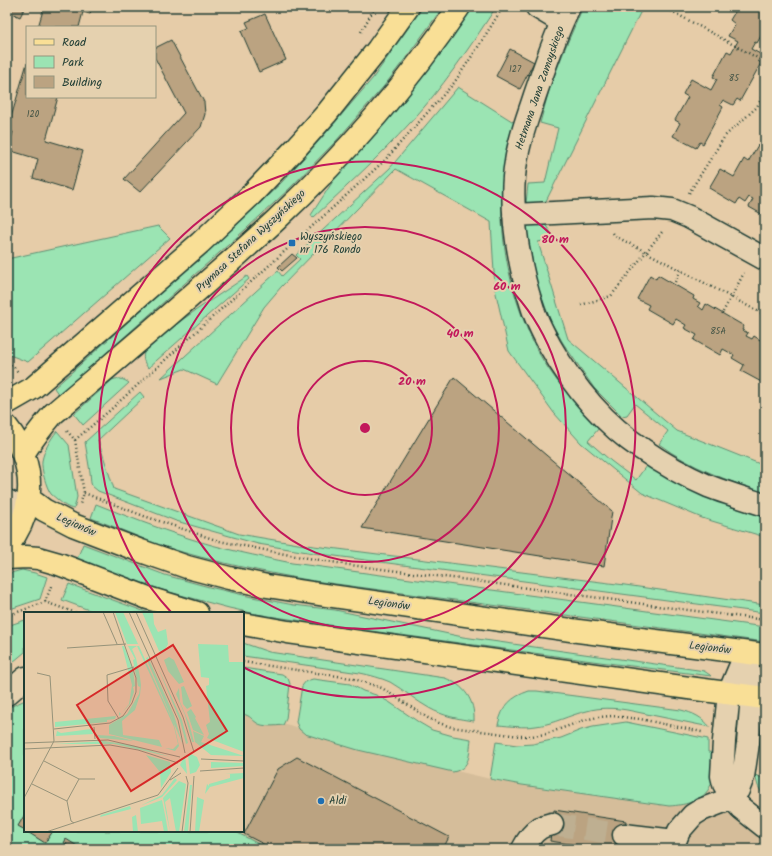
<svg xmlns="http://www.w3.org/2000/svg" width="772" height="856" viewBox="0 0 772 856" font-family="Kalam,sans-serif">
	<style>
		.built { fill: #d5bd9a }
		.green { fill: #9be4b3; stroke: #5d9074 }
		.building { fill: #bba381; stroke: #1f3d34 }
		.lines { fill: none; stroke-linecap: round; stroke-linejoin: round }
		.minor-tunnel { stroke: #beaf91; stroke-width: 22; stroke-dasharray: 22 11; stroke-linecap: butt }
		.minor-casing { stroke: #1f3d34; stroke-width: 25 }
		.major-casing { stroke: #1f3d34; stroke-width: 25 }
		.highway-casing { stroke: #1f3d34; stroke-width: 25 }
		.path { stroke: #1f3d34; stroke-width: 2.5; stroke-dasharray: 1 3; stroke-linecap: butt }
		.minor { stroke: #e5d1af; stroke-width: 22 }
		.major { stroke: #f9df96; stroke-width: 22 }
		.highway { stroke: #f9df96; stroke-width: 22 }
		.ring { fill: none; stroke: #c2185b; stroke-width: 2 }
		.poi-dot { fill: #1f6fb2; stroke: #e5d1af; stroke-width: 1.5 }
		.labels { text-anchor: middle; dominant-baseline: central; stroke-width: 4; stroke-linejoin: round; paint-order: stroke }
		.number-label { font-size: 9px; fill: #465647 }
		.street-label { font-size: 11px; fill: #1f3d34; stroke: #e5d1af }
		.poi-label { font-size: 11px; fill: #1f3d34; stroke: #e5d1af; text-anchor: start }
		.inset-road { fill: none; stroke: #96937a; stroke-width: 1 }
		.view { fill: #d62828; fill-opacity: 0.15; stroke: #d62828; stroke-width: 2 }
		.inset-edge { fill: none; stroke: #1f3d34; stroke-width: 2 }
		.centre { fill: #c2185b; stroke: #e5d1af; stroke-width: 2 }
		.ring-label { font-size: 12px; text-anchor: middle; font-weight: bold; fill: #c2185b; stroke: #e5d1af; stroke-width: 4; stroke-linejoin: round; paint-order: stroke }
	</style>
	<rect width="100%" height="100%" fill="#e6cca8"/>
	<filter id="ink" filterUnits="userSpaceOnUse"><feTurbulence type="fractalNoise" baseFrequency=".025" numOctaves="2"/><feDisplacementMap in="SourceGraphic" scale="8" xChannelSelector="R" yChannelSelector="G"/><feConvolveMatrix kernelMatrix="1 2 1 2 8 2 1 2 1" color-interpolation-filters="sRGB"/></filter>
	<g filter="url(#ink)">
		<path class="built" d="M243 710 363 749 499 781 522 785 669 806 682 805 689 803 702 797 709 790 765 815V849H242L208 831H243Z"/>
		<path class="green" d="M423 7H443L405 59 384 86 336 141 290 188 246 229 59 395 54 388 241 221 282 182 326 133 373 78Z
			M476 7H496C474 41 451 75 425 106 391 146 351 182 313 218L311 215 337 175 417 81 468 13 470 10Z
			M583 7H643L544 205 526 204 528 184 545 183 558 128 540 123 550 87 566 46Z
			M458 87 515 123C511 133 508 144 506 155 494 219 507 292 537 350 553 379 576 405 599 428L588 441 611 461 636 480 646 466 681 485 725 503 765 517V537L702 518 642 493 581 443 554 413 509 351 495 289 491 222 396 169 281 287 264 307 217 384 184 369 161 378 278 271 282 276 300 259 296 255 390 168Z
			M543 223 547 227 555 239 538 242 568 339 677 431 765 466V494C728 480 691 468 659 444L668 431 635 404 627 415 622 416 594 388 563 343 551 322 536 282 527 231V227L530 224Z
			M158 226 170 238 28 362 7 354V259Z
			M247 276 249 279 148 368C145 364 142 359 144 353 146 346 156 341 161 336 188 314 218 296 247 276Z
			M115 379C120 378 125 380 129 383L83 425 74 414 112 380Z
			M140 392 144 397 98 440 114 489 239 534 298 544 625 585 765 605V613L320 554 258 544 176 521 98 491 92 486 91 483 90 472 85 442Z
			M57 431 69 445 77 497 74 509C67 508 63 504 58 500 56 498 53 496 51 494 46 487 41 469 42 461 44 450 50 440 57 431Z
			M96 504C126 516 157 528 188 538 222 549 257 556 292 563L765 627V642L314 581C263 572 214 562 165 547 140 538 116 527 91 518Z
			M83 544 165 575 209 587 252 597 294 605 335 610 463 637 698 670 704 671 710 675 711 676 600 662 349 628 256 614 229 608 162 590 77 559Z
			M22 570 35 573 47 577 40 599 7 610V574Z
			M69 584 143 611 150 613H97L62 600Z
			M25 620V652L7 667V626Z
			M243 643 269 652 445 678C464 685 475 700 474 721 458 719 443 716 429 708 416 701 404 690 390 682 381 678 370 675 360 673L243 656Z
			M243 668 282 674 288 678 290 684 286 719 283 725C276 726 262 727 257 723 251 719 251 716 243 714Z
			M313 679 350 684 363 691 376 695 389 702 420 723 432 730 453 736 471 739C469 754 471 768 453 772L358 750 305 734 299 729 296 722 302 686 306 681Z
			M529 691H537L681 710C693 713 702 717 710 727L627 710C614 708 600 707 587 711 569 715 554 724 536 726 523 728 511 726 498 725 502 706 511 697 529 691Z
			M23 701H25V831H234L268 849H7V710L12 706Z
			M626 722 708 739V752L717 753C715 762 715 772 712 781 707 801 686 805 669 806L522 785 490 779 496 742 517 745 533 744 561 738 581 730 593 727Z
			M755 775 765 779V799L758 786Z"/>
		<path class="building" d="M7 7H25L20 17 7 11Z
			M44 7H92L90 14 83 12 79 27H38Z
			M336 7H345L343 11Z
			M738 7H765V29L757 43 755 42 751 49 762 55 758 61 761 63 740 101 737 99 733 105 723 100 720 105 723 107 703 144 700 142 696 148 673 136 680 123 675 120 688 97 683 94 691 79 711 90 717 79 713 77 727 51 731 53 738 41 728 36 735 24 730 20Z
			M265 14 286 60 259 72 241 31 249 28 246 22Z
			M171 40 204 102 205 114 201 127 140 192 124 179 184 113 155 58V48Z
			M510 49 534 62 520 89 496 76Z
			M27 63V97H58L46 140 83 151 72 190 33 178 38 159 8 150 13 132 7 131Z
			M758 145 765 149V216L749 207 753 199 749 197 745 203 739 199 736 204 709 188 720 169 734 177 744 159 748 162Z
			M292 254 297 258 282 271 278 267Z
			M650 275 656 279 658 275 694 296 693 299 700 303 698 306 703 310 706 304 744 326 742 330 748 333 746 336 752 339 754 336 765 343V390L762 389 765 384 741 371 744 365 732 358 734 355 723 349 720 355 694 340 697 335 684 328 686 325 676 319 673 324 647 309 649 305 637 299Z
			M454 377 612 511 604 566 362 528Z
			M297 757 449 837 443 849H273L244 834 278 769Z
			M554 810 626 821 622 849H582V846L550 841Z
			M25 814V830L18 826Z
			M26 831H53L45 843Z
			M66 839 82 849H64L67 844 64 843Z"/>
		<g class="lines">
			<path class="minor-tunnel" d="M552 824 624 835"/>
			<g class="minor-casing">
				<path id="minor" d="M537 7 562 22
					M569 7C555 35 545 66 535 95 528 117 519 139 516 162 512 183 513 205 515 225 518 253 523 279 532 306 536 320 543 333 550 346 573 386 603 423 642 449 662 463 685 476 708 486 726 493 746 499 765 505
					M514 215 653 208 672 210 689 217 765 259
					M7 501 26 510
					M746 653 729 693 724 741 722 776 724 784 732 798 741 808 765 827
					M7 694 25 678
					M624 835 675 841 679 831 693 815 701 810 732 798 738 790 743 777 748 743 752 696 746 653
					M523 849C527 841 532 833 540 828 543 826 548 825 552 824"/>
			</g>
			<g class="major-casing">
				<path id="major" d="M7 403 33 388 200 243 251 195 296 148 327 113 378 49 408 7
					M23 454C32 440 42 427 53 414 128 350 204 287 276 220 343 157 408 83 459 7"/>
			</g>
			<g class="highway-casing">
				<path id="highway" d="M7 427C37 465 36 509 7 547
					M28 498 44 510 73 525 141 551 167 560 187 567 229 578 267 586 325 595 578 631 765 655
					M7 558 26 557 38 558 59 564 148 598 197 613
					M243 624 288 632 696 689 765 698"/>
			</g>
			<path class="path" d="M664 7 765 62
				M361 32 375 7
				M689 193 725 136 757 107 765 91
				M613 233 615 236 646 252 765 315
				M675 282 681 270
				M581 305 611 296 662 232
				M723 312 744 273
				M7 364 13 366 18 372
				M67 431 75 440 84 493 80 504
				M75 440 109 411 384 161 454 83 478 47 503 7
				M84 493 144 516 219 541 290 555 350 565 476 581 665 607 765 620
				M45 602 52 584
				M7 616 45 602 76 613
				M243 662 351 678 382 688 428 718 439 723 451 727 519 736H532L546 734 585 720 598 717 612 716 640 719 702 732"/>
			<use href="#minor" class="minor"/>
			<use href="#major" class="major"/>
			<use href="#highway" class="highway"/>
		</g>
	</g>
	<g class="ring">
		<circle cx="365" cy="428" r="67"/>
		<circle cx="365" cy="428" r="134"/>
		<circle cx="365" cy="428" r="201"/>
		<path d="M171 612A268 268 0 1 1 243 667"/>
	</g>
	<g class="poi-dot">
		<rect x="288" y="239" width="8" height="8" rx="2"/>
		<circle cx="321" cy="801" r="4"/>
	</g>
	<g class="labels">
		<g class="number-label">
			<text x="515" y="69">127</text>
			<text x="734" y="78">85</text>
			<text x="33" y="114">120</text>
			<text x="718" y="331">85A</text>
		</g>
		<g class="street-label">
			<text transform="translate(540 88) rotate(-71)">Hetmana Jana Zamoyskiego</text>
			<text transform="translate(251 241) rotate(-43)">Prymasa Stefana Wyszyńskiego</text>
			<text transform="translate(76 525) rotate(24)">Legionów</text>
			<text transform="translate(389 604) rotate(8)">Legionów</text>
			<text transform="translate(710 648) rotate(7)">Legionów</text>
		</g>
		<g class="poi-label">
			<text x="300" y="237">Wyszyńskiego<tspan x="300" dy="13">nr 176 Rondo</tspan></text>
			<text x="329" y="801">Aldi</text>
		</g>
	</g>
	<g transform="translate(24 612)">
		<rect width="220" height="220" fill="#e6cca8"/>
		<path d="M91 0H99L114 32H103ZM118 0H129L130 12 134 20 142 17 144 32 139 41 135 39ZM174 32 204 33 205 50H220V140L183 126 185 122 182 113 186 110 182 74 185 73V66L177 65ZM98 34H100L109 58 111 74 109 75 110 80 106 92 95 104V100L97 102 105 92 108 73ZM104 34H115L150 112 155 134 151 139 141 136 149 137 154 132 150 115 113 34 108 37 112 46 116 65 117 73 116 83 111 98 98 109 99 123 135 128 138 135 85 122V113L103 102 115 82 116 75 114 74 109 48 111 47ZM124 45 150 103 159 133 122 46ZM145 45 150 48 160 70 155 72 144 59 140 48ZM133 53 158 108 164 131 162 132 156 109ZM160 74 168 94 163 97 159 92 157 75ZM155 76 156 90 165 111 170 130H168L161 103 152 82ZM167 97 172 105 171 106 180 123 169 118 163 100ZM92 104 91 107 83 108V110L31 115V110ZM67 117 69 122 32 124 33 119 37 121ZM169 119 180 124 177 130 220 144 187 143 171 130ZM73 123 90 124 110 129 76 126ZM80 129 108 133 147 145 90 132H31ZM167 142 173 145 176 153 172 160 166 162 164 143ZM122 143 146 150 147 160 137 176 136 160ZM161 143 163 162 156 153ZM187 150 220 151V154L187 156ZM220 161V166L186 175 181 182 183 172 185 174V172L206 166V162H201ZM151 166 153 168 138 185 116 194 138 183ZM155 169 162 172 155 220H152L146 186 141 190 143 201 146 220 139 186ZM166 173H168L164 220H160ZM173 185 180 188 175 220H171ZM138 188 142 208 144 220H140L138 209 117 212 116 196ZM106 194 107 197 76 205 77 203ZM112 203 114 220H109L108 205Z" fill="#9be4b3"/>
		<path class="inset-road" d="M79 0 93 32M105 0 154 108 161 141M112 0 159 105 170 140M43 36 102 32M95 107 84 89 83 63 110 55M70 115 71 127M30 117 86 111 99 104 108 91 112 80V66L89 0M0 131 84 128 156 145M0 137 86 133 114 138 154 151M177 147 220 149M20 149 55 167H71M176 159 220 156M146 168 157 161M8 172 43 189M0 186 30 129 26 64 13 61M50 211 47 209 43 189 55 167M22 220 134 183 154 156M158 220 164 171 162 164M166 220 170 164"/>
		<path class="view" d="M149 33 203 119 107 179 53 93Z"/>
		<rect width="220" height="220" class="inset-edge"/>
	</g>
	<circle cx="365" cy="428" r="6" class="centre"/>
	<g class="ring-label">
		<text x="555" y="243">80 m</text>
		<text x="507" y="290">60 m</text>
		<text x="460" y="337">40 m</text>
		<text x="412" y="385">20 m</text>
	</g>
	<rect width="772" height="856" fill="none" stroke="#e5d1af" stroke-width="24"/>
	<rect x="12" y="12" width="748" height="832" fill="none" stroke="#1f3d34" stroke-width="1.5" filter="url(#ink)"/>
	<rect x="26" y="26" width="130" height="72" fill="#e5d1af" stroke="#96967e"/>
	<rect x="34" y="39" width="20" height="6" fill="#f9df96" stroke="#96967e"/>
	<text x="62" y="46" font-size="12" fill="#1f3d34">Road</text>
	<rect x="34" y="56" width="20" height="12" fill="#9be4b3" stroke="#96967e"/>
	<text x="62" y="66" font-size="12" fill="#1f3d34">Park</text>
	<rect x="34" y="76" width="20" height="12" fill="#bba381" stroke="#96967e"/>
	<text x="62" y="86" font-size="12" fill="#1f3d34">Building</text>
</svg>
